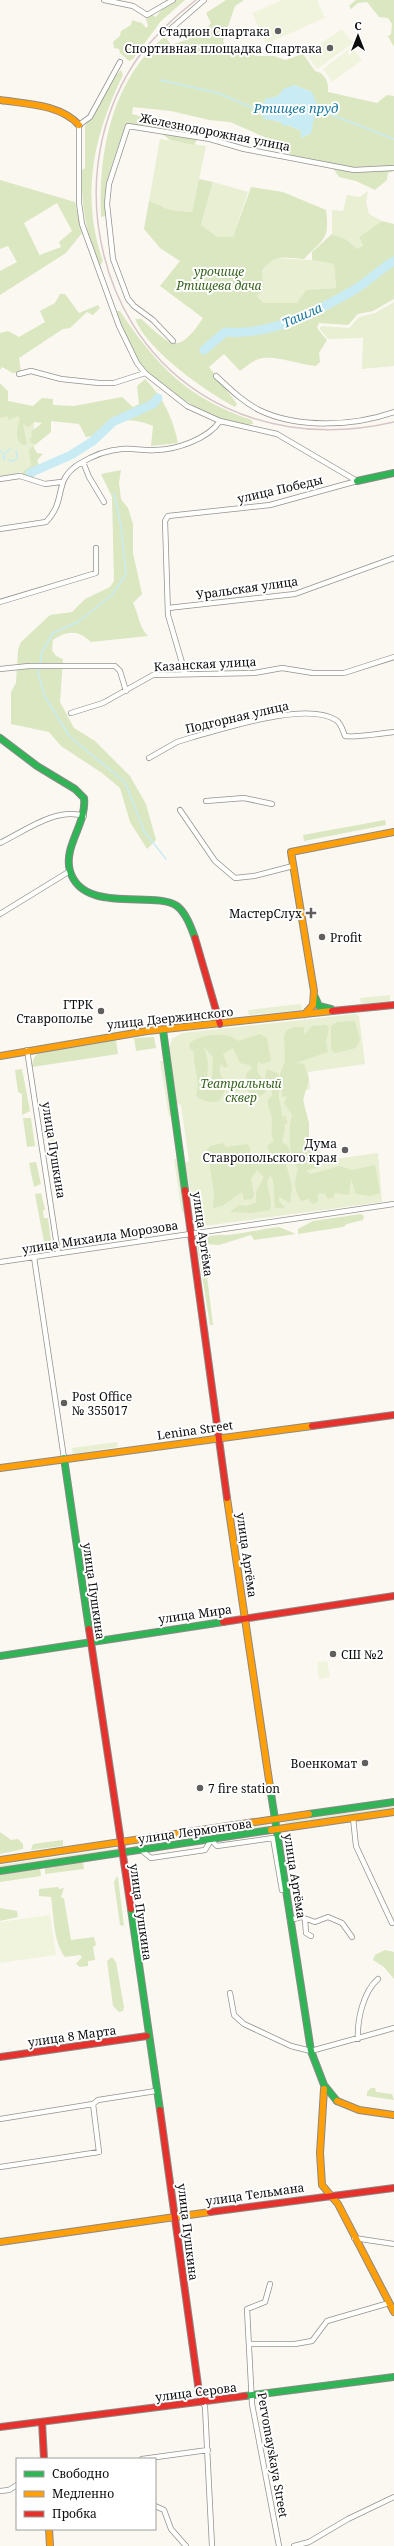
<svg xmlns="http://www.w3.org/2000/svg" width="394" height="2546" viewBox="0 0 394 2546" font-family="'Noto Serif',serif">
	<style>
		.green { fill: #e8efd2 }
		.forest { fill: #dae7c0; fill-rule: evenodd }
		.pitch { fill: #f1f4dc }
		.water { fill: #c9ecf4 }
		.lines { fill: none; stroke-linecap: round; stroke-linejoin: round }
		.stream { stroke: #c9ecf4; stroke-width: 1.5 }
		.river { stroke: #c9ecf4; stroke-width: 9 }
		.street-casing { stroke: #949390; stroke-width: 6 }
		.fast-casing { stroke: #8b8987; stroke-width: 8 }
		.slow-casing { stroke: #8b8987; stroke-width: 8 }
		.jam-casing { stroke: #8b8987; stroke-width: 8 }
		.street { stroke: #fefefd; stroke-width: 4.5 }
		.fast { stroke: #30b455; stroke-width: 6 }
		.slow { stroke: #ff9f0a; stroke-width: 6 }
		.jam { stroke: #e5322d; stroke-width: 6 }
		.rail { stroke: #d7c5c8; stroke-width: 1.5 }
		.poi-dot { fill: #605f5d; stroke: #fff; stroke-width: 1.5 }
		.labels { text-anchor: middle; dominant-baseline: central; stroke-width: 4; stroke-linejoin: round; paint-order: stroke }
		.poi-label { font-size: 12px; fill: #0d0d0d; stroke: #fff; text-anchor: end }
		.street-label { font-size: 12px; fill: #0d0d0d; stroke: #fff }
		.park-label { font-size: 12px; font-style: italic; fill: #38641e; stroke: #fff }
		.water-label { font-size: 13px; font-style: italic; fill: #18789d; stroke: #fff }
	</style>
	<rect width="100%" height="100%" fill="#fbf8f2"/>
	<path class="green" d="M160 139 206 146 192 212 170 210 149 201Z
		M213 182 248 192 233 237H217L201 226Z
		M368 191 366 202 369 214 382 221 359 237 363 247 357 249 347 240 332 234V210L343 211 347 195 360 197Z
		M275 258 312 260 334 264 336 288 306 290 297 303H264L257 296 264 290 262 272 270 260Z
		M394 302V366L362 369 363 338 328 339 319 328 323 326 349 328 359 317 375 313Z
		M0 412 28 413 34 422V479L21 472 0 478Z
		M390 995V1001L361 1004 360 998Z
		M301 1004 302 1010 249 1015 248 1010Z
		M213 1014 211 1021 171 1026 172 1019Z
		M356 1014 359 1016 365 1064 308 1072 310 1089 302 1091 311 1151 319 1150 321 1161 378 1153 382 1202 197 1227 185 1163 189 1161 181 1105 177 1103 169 1048 172 1039 182 1033Z
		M160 1061H163L171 1116 169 1117Z
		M52 1125 57 1153 51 1154 46 1126Z
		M174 1159H178L186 1212 182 1213Z
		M117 1442 118 1447 73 1454 72 1448Z
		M394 1806V1808L284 1824 285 1822Z
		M267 1825 266 1827 133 1846 134 1845Z
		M118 1848V1849L0 1867V1865Z"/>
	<path class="forest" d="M177 0H185L161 21 133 59 129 61 120 53 119 49 114 48 113 42 120 36 121 31 131 25 132 20 142 23 146 28 148 26 146 19 151 14 156 17 163 8Z
		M226 0H244L235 6 223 41 229 54 238 49 256 56H274L285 60 303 54 315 71C325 73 329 82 328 92L377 103 387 95 394 96V171L388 173 387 180 375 190 356 181 339 177 329 162 320 166 292 157 283 145 230 122 209 120 171 111 133 107 132 114 185 127 187 133 198 138 194 145 170 140 161 133 125 126C116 155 103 180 106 211L105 216 101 217C98 152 112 79 165 36L171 45 203 34 211 23 206 13ZM294 85 312 92 311 133 301 138V131L281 122 274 121 266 98H274Z
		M356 0H394V47L388 36 391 34 392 24 388 18 379 17 367 2 358 3 351 9 349 6Z
		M121 70 123 75C94 134 80 196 103 261L100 266 98 265C86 230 81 208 82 170L85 168V126L115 76Z
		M199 179 213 182 201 225 217 237H233L251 187 283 192 326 210C330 240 323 239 304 259 283 258 275 253 262 271L264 290 257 296 264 303H297L306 290 336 288 334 264 312 260V252L332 234 347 240 357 249 363 246 359 237 382 221 394 224V299L373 311 358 314 348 325 319 323 317 328 327 340 319 353 320 362 316 366C298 365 273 353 256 360 250 363 245 367 240 371L224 354 209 367 237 404 235 407C205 391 148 351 135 319H141C171 345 177 357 203 318L160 286 180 261 160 248 144 229 149 201 170 210 192 212Z
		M0 180 75 202 82 233 66 253 0 295V271L17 262 8 246 0 249ZM57 203 72 231 59 242 61 247 40 255 41 258 24 223Z
		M60 294H65L79 313 98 305 100 308 93 315 87 312 70 328 63 329 19 358 21 372 13 373 2 367 0 370V333L8 331 19 337 45 322 40 311 55 303Z
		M116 311H120C156 365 188 399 252 420L253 424C222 431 157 385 139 362 131 352 119 324 116 311Z
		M145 379C163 397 173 418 178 443L151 446 153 426C142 422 130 418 118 422 106 425 100 436 86 437L79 424 51 421V432L35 445 30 442 29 439 32 437 31 432 42 423 34 422 29 427 23 424 27 444 23 445C13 439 18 427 20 418L17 416 9 420 7 416 0 418V383L8 391V401L33 406 42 398 53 399V405L74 406 122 397 133 407 139 404 137 386Z
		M33 446 37 453 43 454 37 460 39 465 36 467 34 477 26 480 21 473 31 466 29 450Z
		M121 470 119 483 121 499 128 508 133 524V553L142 594 133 603C139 615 139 627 148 636L91 642C78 630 68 630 53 640L52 650 56 656 63 659 60 702 74 728 95 741 130 776 146 804 156 840 147 849 130 822 120 788 102 773 61 746 49 732 11 724V692L16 683 18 650 21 642 50 615 72 612 85 599 110 587 114 581 112 497 101 474Z
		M385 820 386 825 304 841 303 835Z
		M355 1021 360 1040 356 1048 335 1053 331 1049V1026L337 1022Z
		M326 1025 329 1028 326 1042 328 1052 296 1063 304 1064 309 1079 303 1100 309 1123V1149C312 1156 322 1156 319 1167L305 1171 311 1174 340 1166 352 1170 375 1165 380 1193 371 1196 356 1194 351 1179 349 1195 335 1193 334 1197 328 1199 325 1194 320 1193 318 1194V1202L312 1204 309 1199 301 1201C294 1190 294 1182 298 1169 288 1154 288 1133 292 1115L284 1103 287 1096 282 1097 280 1074 285 1061 284 1036 287 1030 294 1027H304V1035L312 1026Z
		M260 1034 267 1038 271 1061 262 1064 258 1061 257 1072 263 1079 262 1085 266 1092 255 1099 250 1095 247 1088H241L238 1091 229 1090V1084L235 1081 245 1083 247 1073 252 1068 249 1065 240 1063 233 1048 223 1054 228 1066 225 1068 221 1064C217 1076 223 1076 226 1086 224 1090 224 1094 221 1098 217 1106 200 1101 196 1095 201 1081 193 1068 194 1052L189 1048 190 1043C201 1034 227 1031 238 1041ZM204 1047 213 1057 212 1082 214 1091 210 1089 207 1082 208 1063Z
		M154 1037 156 1048 136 1051 134 1038Z
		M116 1040 118 1054 32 1067C32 1062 34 1056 38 1053 54 1044 97 1043 116 1040Z
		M22 1069 30 1111 22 1115V1094L18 1092 15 1070Z
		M267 1069 277 1073 279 1076V1098L284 1125 283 1117 286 1116 287 1124 284 1125 285 1129 282 1142 288 1146 291 1155 286 1164 292 1187 290 1203 279 1197V1201L285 1208H275L273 1179 270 1176C263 1185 274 1199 270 1210L251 1213 230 1212 239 1205 247 1206 256 1202V1192L264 1177 257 1170 251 1179 254 1195 252 1199 244 1200 242 1192 222 1206 213 1208 214 1192 207 1150 210 1146 223 1143 226 1147 247 1144 250 1148V1159L256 1156 262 1161 269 1160 271 1156 267 1146 274 1141C270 1131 272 1130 272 1119 271 1111 267 1107 268 1099L272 1096V1088L265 1079Z
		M23 1118H31L35 1146 27 1147Z
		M36 1162 41 1184 34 1187 29 1163Z
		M41 1193 45 1209 43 1211 44 1218H48L51 1241 44 1242 35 1194Z
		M361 1214 364 1216 363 1220 347 1224 343 1227 298 1234V1229L313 1221Z
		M279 1227 296 1234 254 1240 251 1235 219 1245 203 1244 213 1325H210L197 1244 201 1238C209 1235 219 1235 228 1235 245 1233 262 1229 279 1227Z
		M0 1832 11 1840 18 1839 23 1844V1849L0 1854Z
		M63 1840V1846L31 1850 33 1844Z
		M83 1862 84 1869 45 1874V1867Z
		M40 1868 41 1876 0 1882V1875Z
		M117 1876 118 1878 124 1926 120 1925 114 1882Z
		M58 1887 59 1889 64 1888 61 1897 64 1899 71 1940 94 1937 96 1945 93 1947 95 1960 88 1961V1966L80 1967 76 1964 82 1957 80 1955 65 1957C53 1941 54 1916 51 1897L39 1896V1889Z
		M0 1908 17 1911 18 1917 0 1921Z
		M385 1950 394 1952V1979L384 1967 373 1960 375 1955Z
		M112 1957 116 1962 124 2007 123 2011 119 2012 113 2006 107 1961Z
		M371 2088H375L376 2092 392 2094 394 2100 367 2096V2092Z"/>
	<path class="pitch" d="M282 0H317L325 18 266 44 252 13Z
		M342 29 353 43 317 69 306 53Z
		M352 47 362 60 332 82 323 69Z
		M327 1661 330 1677 319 1679 317 1662Z
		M50 1915 56 1955 0 1963V1922Z"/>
	<path class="water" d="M294 85 312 92 317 104 311 133 301 138V131L288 125 283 126 281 122 264 119 260 112 266 98C274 98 280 97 283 89Z"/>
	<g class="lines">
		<path class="stream" d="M160 80 218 93 262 112
			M314 108 394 139
			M0 450 3 454
			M5 454 11 448
			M3 456 4 460 5 456
			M8 460 13 461 17 458 16 450
			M40 664 42 652 53 633 78 622 112 595 126 574 121 526 114 493
			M39 668 38 673 45 697 70 737 125 782 144 831 166 859"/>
		<path class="river" d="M204 350 225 332C271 336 316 312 354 290 368 282 380 269 394 261
			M30 473 71 455 93 441 113 422 153 404 158 398"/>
		<g class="street-casing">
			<path id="street" d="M104 0 133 6 147 15 173 0
				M166 33 204 0
				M120 62 90 117 79 125V203L82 224 119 326 137 363 145 373 187 406 220 421 277 434 357 481
				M173 341 153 320 134 306 128 299 113 259 107 204 109 184 128 126 210 139 244 149 354 170 394 168
				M19 374 31 371 61 379 99 383H114L145 373
				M216 376C230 389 242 401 259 410 298 429 354 426 394 412
				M83 462 89 477 104 502
				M0 479 20 476 45 484 61 482
				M0 529 46 522C68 499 52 481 79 464 92 456 106 450 122 449 133 448 144 451 155 450 176 450 208 439 220 421
				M0 602 96 573V548
				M168 608 295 594 394 558
				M0 669 29 666H115L120 671 126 691
				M185 673 168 615 165 521 168 516 270 505 357 481
				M71 713 103 703 153 675 254 673 282 668 313 673H344L394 657
				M149 758 177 742 193 737C227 728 306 701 336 720 341 723 343 731 345 736 352 738 384 733 394 732
				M206 801 244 798 272 804
				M180 810 215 861 235 878 254 876 293 866
				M0 843C25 831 56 807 84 816
				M0 914 70 871
				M27 1050 58 1253
				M34 1257 64 1458
				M0 1262 394 1204
				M353 1818 356 1846 392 1923
				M141 1850 151 1858 205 1850 211 1840 217 1846 273 1838 282 1890 286 1889
				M305 1919 306 1933 311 1936
				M290 1920 301 1917 315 1922 328 1917 342 1923 352 1937
				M230 1993 234 2015 244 2024 291 2046 311 2051 394 2028
				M358 2039C357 2020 363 1992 378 1979
				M0 2119 93 2104
				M0 2167 99 2152 93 2104 98 2100 156 2091
				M354 2238 394 2244
				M270 2284 265 2302 247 2309 252 2404 279 2546
				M250 2344H295L312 2341 327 2321 389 2303
				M203 2402 205 2407 212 2546
				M142 2459 208 2450
				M0 2491 9 2490 17 2485
				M155 2506 164 2510 171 2529 186 2546
				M294 2546 309 2542 348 2519 394 2497"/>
		</g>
		<g class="fast-casing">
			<path id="fast" d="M357 481 394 473
				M0 738 37 766 75 789 84 798C87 824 63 846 70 871 83 915 155 890 177 906 186 913 191 927 195 938
				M315 997 319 1006 331 1009
				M163 1030 185 1190
				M64 1458 89 1629
				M0 1656 223 1622
				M270 1787 311 2051 324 2085 337 2101
				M309 1814 394 1802
				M0 1871 271 1830
				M131 1909 160 2110
				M245 2396 394 2377"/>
		</g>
		<g class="slow-casing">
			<path id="slow" d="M0 100C26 104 60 104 79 125
				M305 1014 313 1005 314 991 291 852 394 832
				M0 1056 147 1031 332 1011
				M0 1468 312 1426
				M227 1498 270 1787
				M271 1830 394 1812
				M0 1860 309 1814
				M324 2089 320 2153 322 2185 338 2204 394 2312
				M337 2101 359 2110 394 2115
				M0 2242 210 2212
				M49 2529 50 2546"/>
		</g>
		<g class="jam-casing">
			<path id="jam" d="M195 938 220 1024
				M332 1011 394 1005
				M185 1190 227 1498
				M312 1426 394 1415
				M223 1622 394 1596
				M89 1629 131 1909
				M0 2057 147 2036
				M160 2110 199 2392 203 2402
				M210 2212 394 2188
				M42 2422 44 2459
				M0 2427 245 2396"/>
		</g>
		<use href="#street" class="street"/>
		<use href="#fast" class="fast"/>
		<use href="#slow" class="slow"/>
		<use href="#jam" class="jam"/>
		<path class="rail" d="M196 0C174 17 154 36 137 59 104 107 91 167 98 224 118 375 248 456 394 422"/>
	</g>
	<g class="poi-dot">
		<circle cx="278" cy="31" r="4"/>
		<circle cx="330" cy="48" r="4"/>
		<path d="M309 907h4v4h4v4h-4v4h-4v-4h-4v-4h4z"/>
		<circle cx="322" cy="937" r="4"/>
		<circle cx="101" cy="1011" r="4"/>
		<circle cx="345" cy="1150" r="4"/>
		<circle cx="64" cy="1403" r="4"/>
		<circle cx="333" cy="1654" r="4"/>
		<circle cx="365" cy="1763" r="4"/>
		<circle cx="200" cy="1788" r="4"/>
	</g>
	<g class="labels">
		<g class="poi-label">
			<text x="270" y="31">Стадион Спартака</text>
			<text x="322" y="48">Спортивная площадка Спартака</text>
			<text x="302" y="913">МастерСлух</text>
			<text x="330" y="937" text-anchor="start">Profit</text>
			<text x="93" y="1004">ГТРК<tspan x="93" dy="14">Ставрополье</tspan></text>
			<text x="337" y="1143">Дума<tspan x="337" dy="14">Ставропольского края</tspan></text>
			<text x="72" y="1396" text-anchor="start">Post Office<tspan x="72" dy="14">№ 355017</tspan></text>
			<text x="341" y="1654" text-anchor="start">СШ №2</text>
			<text x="357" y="1763">Военкомат</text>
			<text x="208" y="1788" text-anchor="start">7 fire station</text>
		</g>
		<g class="street-label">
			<text transform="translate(215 132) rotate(11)">Железнодорожная улица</text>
			<text transform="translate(280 489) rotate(-13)">улица Победы</text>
			<text transform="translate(247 588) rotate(-8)">Уральская улица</text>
			<text transform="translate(205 664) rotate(-3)">Казанская улица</text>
			<text transform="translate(237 717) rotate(-13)">Подгорная улица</text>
			<text transform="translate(170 1018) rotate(-6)">улица Дзержинского</text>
			<text transform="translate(54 1150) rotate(81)">улица Пушкина</text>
			<text transform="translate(203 1234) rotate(82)">улица Артёма</text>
			<text transform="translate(100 1237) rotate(-9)">улица Михаила Морозова</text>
			<text transform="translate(195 1430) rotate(-8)">Lenina Street</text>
			<text transform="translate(247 1555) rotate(82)">улица Артёма</text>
			<text transform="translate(94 1591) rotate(82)">улица Пушкина</text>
			<text transform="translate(195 1614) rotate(-8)">улица Мира</text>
			<text transform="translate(195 1831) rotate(-8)">улица Лермонтова</text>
			<text transform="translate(295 1876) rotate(81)">улица Артёма</text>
			<text transform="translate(141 1912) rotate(82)">улица Пушкина</text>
			<text transform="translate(72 2036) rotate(-8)">улица 8 Марта</text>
			<text transform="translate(255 2194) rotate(-8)">улица Тельмана</text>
			<text transform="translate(188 2232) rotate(83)">улица Пушкина</text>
			<text transform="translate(196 2392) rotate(-7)">улица Серова</text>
			<text transform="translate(273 2455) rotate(80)">Pervomayskaya Street</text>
		</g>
		<g class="park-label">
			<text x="219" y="271">урочище<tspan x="219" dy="14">Ртищева дача</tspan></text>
			<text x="241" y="1083">Театральный<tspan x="241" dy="14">сквер</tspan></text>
		</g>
		<g class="water-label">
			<text x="296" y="108">Ртищев пруд</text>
			<text transform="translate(302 315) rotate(-24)">Ташла</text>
		</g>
	</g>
	<rect x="16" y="2458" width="140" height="72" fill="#ffffff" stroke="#9e9e9e"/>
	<rect x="24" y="2471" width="20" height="6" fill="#30b455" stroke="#9e9e9e"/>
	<text x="52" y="2478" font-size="12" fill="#0d0d0d">Свободно</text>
	<rect x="24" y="2491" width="20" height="6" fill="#ff9f0a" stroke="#9e9e9e"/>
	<text x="52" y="2498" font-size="12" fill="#0d0d0d">Медленно</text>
	<rect x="24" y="2511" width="20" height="6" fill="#e5322d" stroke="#9e9e9e"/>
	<text x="52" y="2518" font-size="12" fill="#0d0d0d">Пробка</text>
	<g transform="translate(358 36)" stroke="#ffffff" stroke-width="3" paint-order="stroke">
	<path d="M0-3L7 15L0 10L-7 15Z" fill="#0d0d0d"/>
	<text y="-6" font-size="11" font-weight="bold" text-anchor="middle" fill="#0d0d0d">С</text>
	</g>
</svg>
